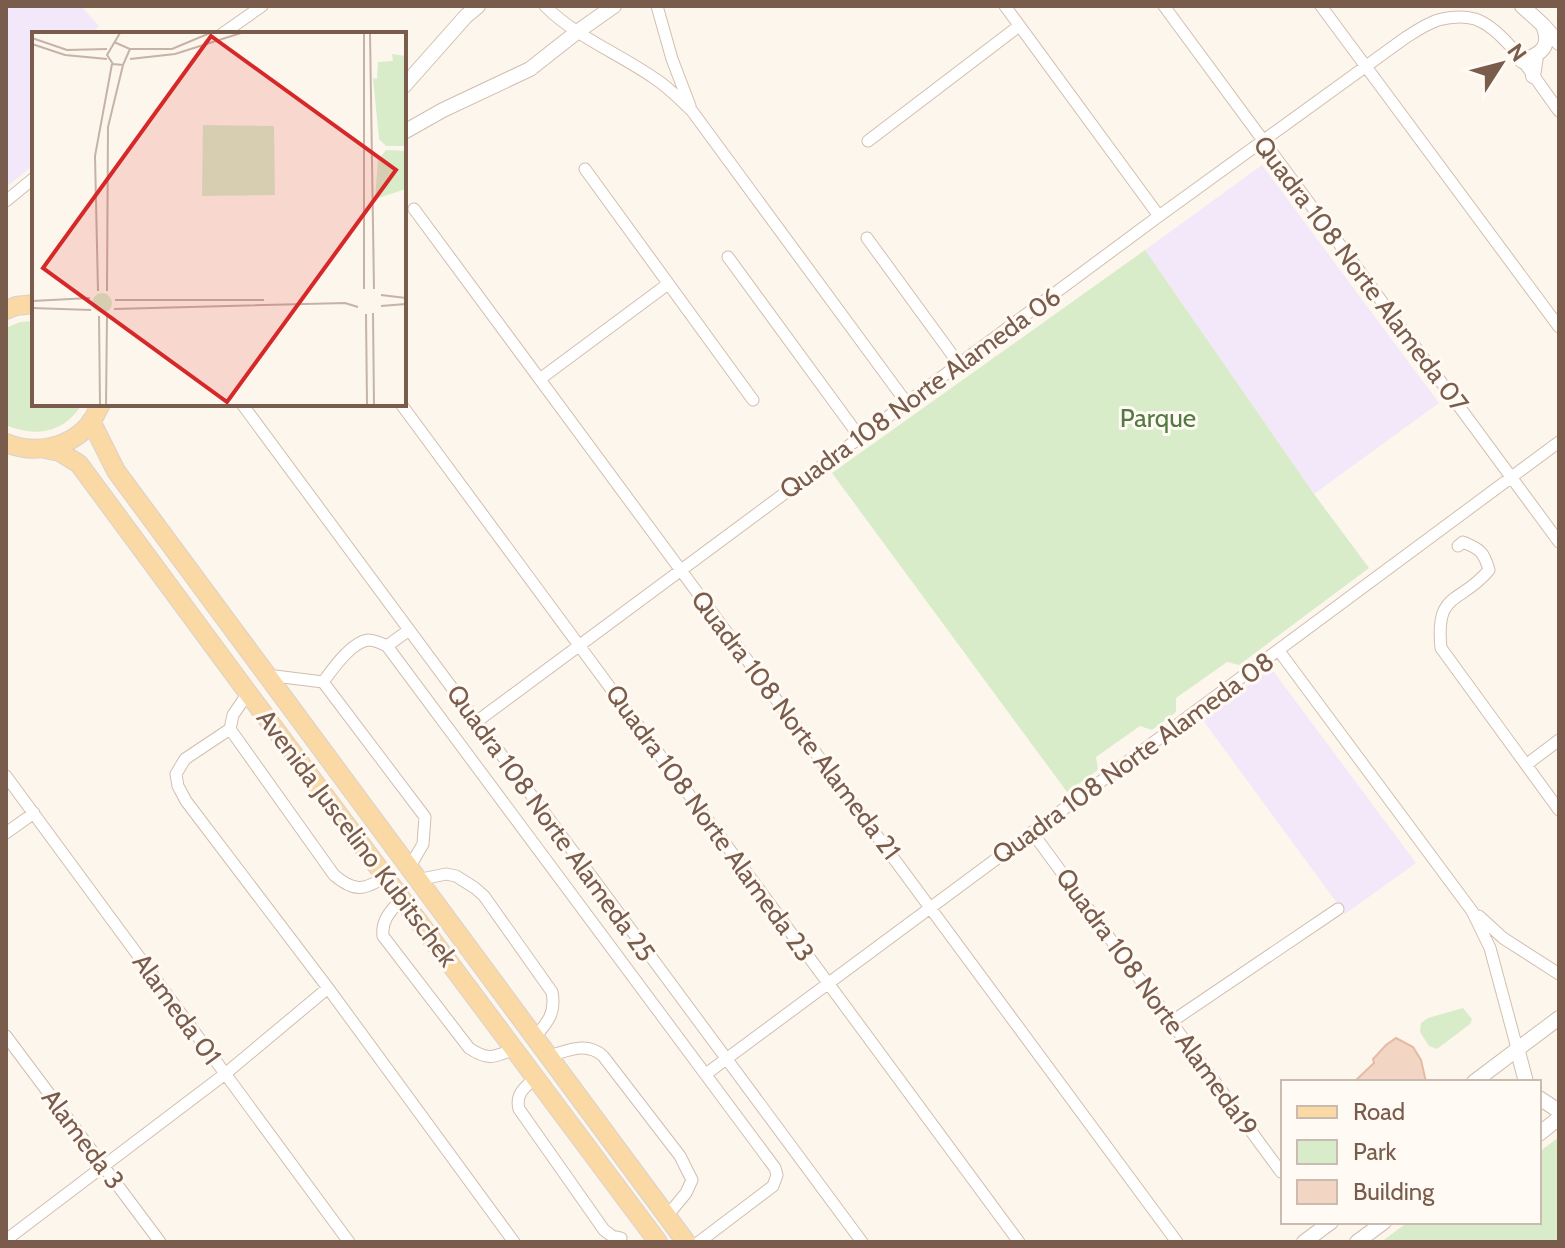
<svg xmlns="http://www.w3.org/2000/svg" width="1565" height="1248" viewBox="0 0 1565 1248" font-family="Cabin,sans-serif">
	<style>
		.education { fill: #f3e8fa }
		.green { fill: #d8ecc9 }
		.building { fill: #f3d5c3; stroke: #e6bba3; stroke-width: 2 }
		.lines { fill: none; stroke-linecap: round; stroke-linejoin: round }
		.minor-casing { stroke: #d1beb0; stroke-width: 13 }
		.tertiary-casing { stroke: #d1beb0; stroke-width: 16 }
		.primary-casing { stroke: #dad1cd; stroke-width: 20 }
		.minor { stroke: #fff; stroke-width: 11 }
		.tertiary { stroke: #fff; stroke-width: 14 }
		.primary { stroke: #fbd9a5; stroke-width: 18 }
		.labels { text-anchor: middle; dominant-baseline: central; stroke-width: 6; stroke-linejoin: round; paint-order: stroke }
		.street-label { font-size: 26px; fill: #7a5c4d; stroke: #fffaf3 }
		.park-label { font-size: 26px; fill: #537a41; stroke: #fffaf3 }
		.inset-road { fill: none; stroke: #c5b3a7; stroke-width: 2 }
		.view { fill: #d62828; fill-opacity: 0.15; stroke: #d62828; stroke-width: 4 }
		.inset-edge { fill: none; stroke: #7a5c4d; stroke-width: 4 }
	</style>
	<rect width="100%" height="100%" fill="#fdf6ec"/>
	<path class="education" d="M6 6H81L99 26 91 34H34V165L6 187Z
		M1262 165 1439 403 1314 494 1145 250Z
		M1271 668 1416 863 1345 914 1202 719Z"/>
	<path class="green" d="M1145 250 1314 494 1369 568 1239 665 1227 662 1176 698V712L1152 730 1140 726 1096 757 1098 770 1067 792 832 473Z
		M34 321V404H82C64 433 36 438 6 425V328L20 322Z
		M1463 1008 1472 1019 1470 1024 1437 1049 1429 1046 1420 1032 1421 1023 1428 1018Z
		M1559 1137V1242H1381L1408 1222H1539V1152Z"/>
	<path class="building" d="M1396 1038 1413 1047 1421 1060 1426 1082H1354L1374 1063 1373 1059 1386 1045Z"/>
	<g class="lines">
		<g class="minor-casing">
			<path id="minor" d="M545 6C576 37 618 53 654 78 668 87 680 99 692 111L906 402
				M657 6 672 59 690 106
				M1005 6 1159 216
				M1164 6 1559 542
				M1321 6 1559 327
				M222 34 262 6
				M868 141 1019 26
				M585 169 753 400
				M6 201 34 178
				M414 209 1177 1242
				M867 238 959 364
				M728 257 859 436
				M540 379 668 284
				M242 404 862 1242
				M401 404 1019 1242
				M1458 546 1463 542C1480 549 1484 552 1489 570 1460 605 1435 590 1441 648L1559 810
				M387 646 409 630
				M1279 651 1472 911 1490 948 1517 1048
				M267 675 323 682 425 817 423 844 409 868
				M323 682C332 670 351 642 368 640 374 640 381 643 387 646L775 1168 777 1175 773 1186 699 1242
				M248 693 233 715 230 729 185 759 176 774 178 786 186 801 328 988 514 1242
				M476 722 1159 216 1405 38C1416 31 1426 24 1438 20 1450 17 1464 16 1475 19 1506 29 1539 85 1559 111
				M230 729 334 875C354 892 364 891 386 876
				M1526 765 1559 740
				M6 776 349 1242
				M1032 832 1281 1172
				M6 833 34 813
				M417 880 446 874 456 876 475 888 484 896 552 992C556 1013 548 1022 535 1037
				M402 898C392 910 381 919 383 936L469 1048C488 1061 495 1057 514 1049
				M1479 916 1503 938 1559 974
				M1171 1022 1338 909
				M6 1036 160 1242
				M548 1056C568 1051 586 1041 603 1056L680 1156 692 1180 686 1193 667 1216
				M706 1074 1559 442
				M536 1077C525 1087 515 1094 519 1109L604 1230 612 1236 621 1238
				M6 1240 225 1074 328 988"/>
		</g>
		<g class="tertiary-casing">
			<path id="tertiary" d="M1522 6 1543 25 1559 43
				M1522 61C1541 54 1552 47 1543 25
				M1533 76 1536 56
				M404 86 466 16 478 6
				M404 132 443 110 530 69 577 32 614 6
				M1517 1048 1526 1082
				M1474 1082 1559 1018
				M1539 1098 1559 1111
				M1539 1134 1559 1118
				M1304 1242 1331 1222
				M1357 1242 1384 1222"/>
		</g>
		<g class="primary-casing">
			<path id="primary" d="M6 310 16 306 34 304
				M91 421 116 471 686 1242
				M6 443C35 455 72 448 92 421 95 416 98 409 101 404
				M45 449 60 452 79 464 248 693 658 1242"/>
		</g>
		<use href="#minor" class="minor"/>
		<use href="#tertiary" class="tertiary"/>
		<use href="#primary" class="primary"/>
	</g>
	<g class="labels">
		<g class="street-label">
			<text transform="translate(1361 274) rotate(53)">Quadra 108 Norte Alameda 07</text>
			<text transform="translate(920 393) rotate(-36)">Quadra 108 Norte Alameda 06</text>
			<text transform="translate(796 725) rotate(53)">Quadra 108 Norte Alameda 21</text>
			<text transform="translate(1133 758) rotate(-36)">Quadra 108 Norte Alameda 08</text>
			<text transform="translate(551 823) rotate(54)">Quadra 108 Norte Alameda 25</text>
			<text transform="translate(710 823) rotate(54)">Quadra 108 Norte Alameda 23</text>
			<text transform="translate(357 838) rotate(53)">Avenida Juscelino Kubitschek</text>
			<text transform="translate(1157 1002) rotate(54)">Quadra 108 Norte Alameda19</text>
			<text transform="translate(177 1009) rotate(54)">Alameda 01</text>
			<text transform="translate(83 1139) rotate(53)">Alameda 3</text>
		</g>
		<g class="park-label">
			<text x="1158" y="418">Parque</text>
		</g>
	</g>
	<g transform="translate(32 32)">
		<rect width="374" height="374" fill="#fdf6ec"/>
		<path d="M360 22 374 24V114H354L347 107 341 46 345 47 346 30 361 29ZM171 93 242 94 243 163 170 164ZM354 118 374 119V157L343 167 346 128ZM60 271a10 10 0 1 1 20 0a10 10 0 1 1-20 0Z" fill="#d8ecc9"/>
		<path class="inset-road" d="M338 1 342 257M0 6 35 18 75 17M82 10 98 17 91 33 81 32 75 23 88 1M0 12 33 23 75 27M98 17H140L178 1M98 27 143 22 209 1M332 257V1M66 259 63 124 80 32M75 259 76 95 91 33M349 263 374 266M83 268H232M0 269 58 266M349 274 374 272M0 276 59 278M82 277 313 271 326 275M341 281 342 373M334 282 335 373M67 284 68 373M74 373 75 284"/>
		<path class="view" d="M179 4 364 138 195 370 11 236Z"/>
		<rect width="374" height="374" class="inset-edge"/>
	</g>
	<rect width="1565" height="1248" fill="none" stroke="#7a5c4d" stroke-width="16"/>
	<rect x="1281" y="1080" width="260" height="144" fill="#fffaf3" stroke="#cabbb1" stroke-width="2"/>
	<rect x="1297" y="1106" width="40" height="12" fill="#fbd9a5" stroke="#cabbb1" stroke-width="2"/>
	<text x="1353" y="1120" font-size="24" fill="#7a5c4d">Road</text>
	<rect x="1297" y="1140" width="40" height="24" fill="#d8ecc9" stroke="#cabbb1" stroke-width="2"/>
	<text x="1353" y="1160" font-size="24" fill="#7a5c4d">Park</text>
	<rect x="1297" y="1180" width="40" height="24" fill="#f3d5c3" stroke="#cabbb1" stroke-width="2"/>
	<text x="1353" y="1200" font-size="24" fill="#7a5c4d">Building</text>
	<g transform="translate(1501 64) rotate(54)" stroke="#fffaf3" stroke-width="6" paint-order="stroke">
	<path d="M0-6L14 30L0 20L-14 30Z" fill="#7a5c4d"/>
	<text y="-12" font-size="22" font-weight="bold" text-anchor="middle" fill="#7a5c4d">N</text>
	</g>
</svg>
